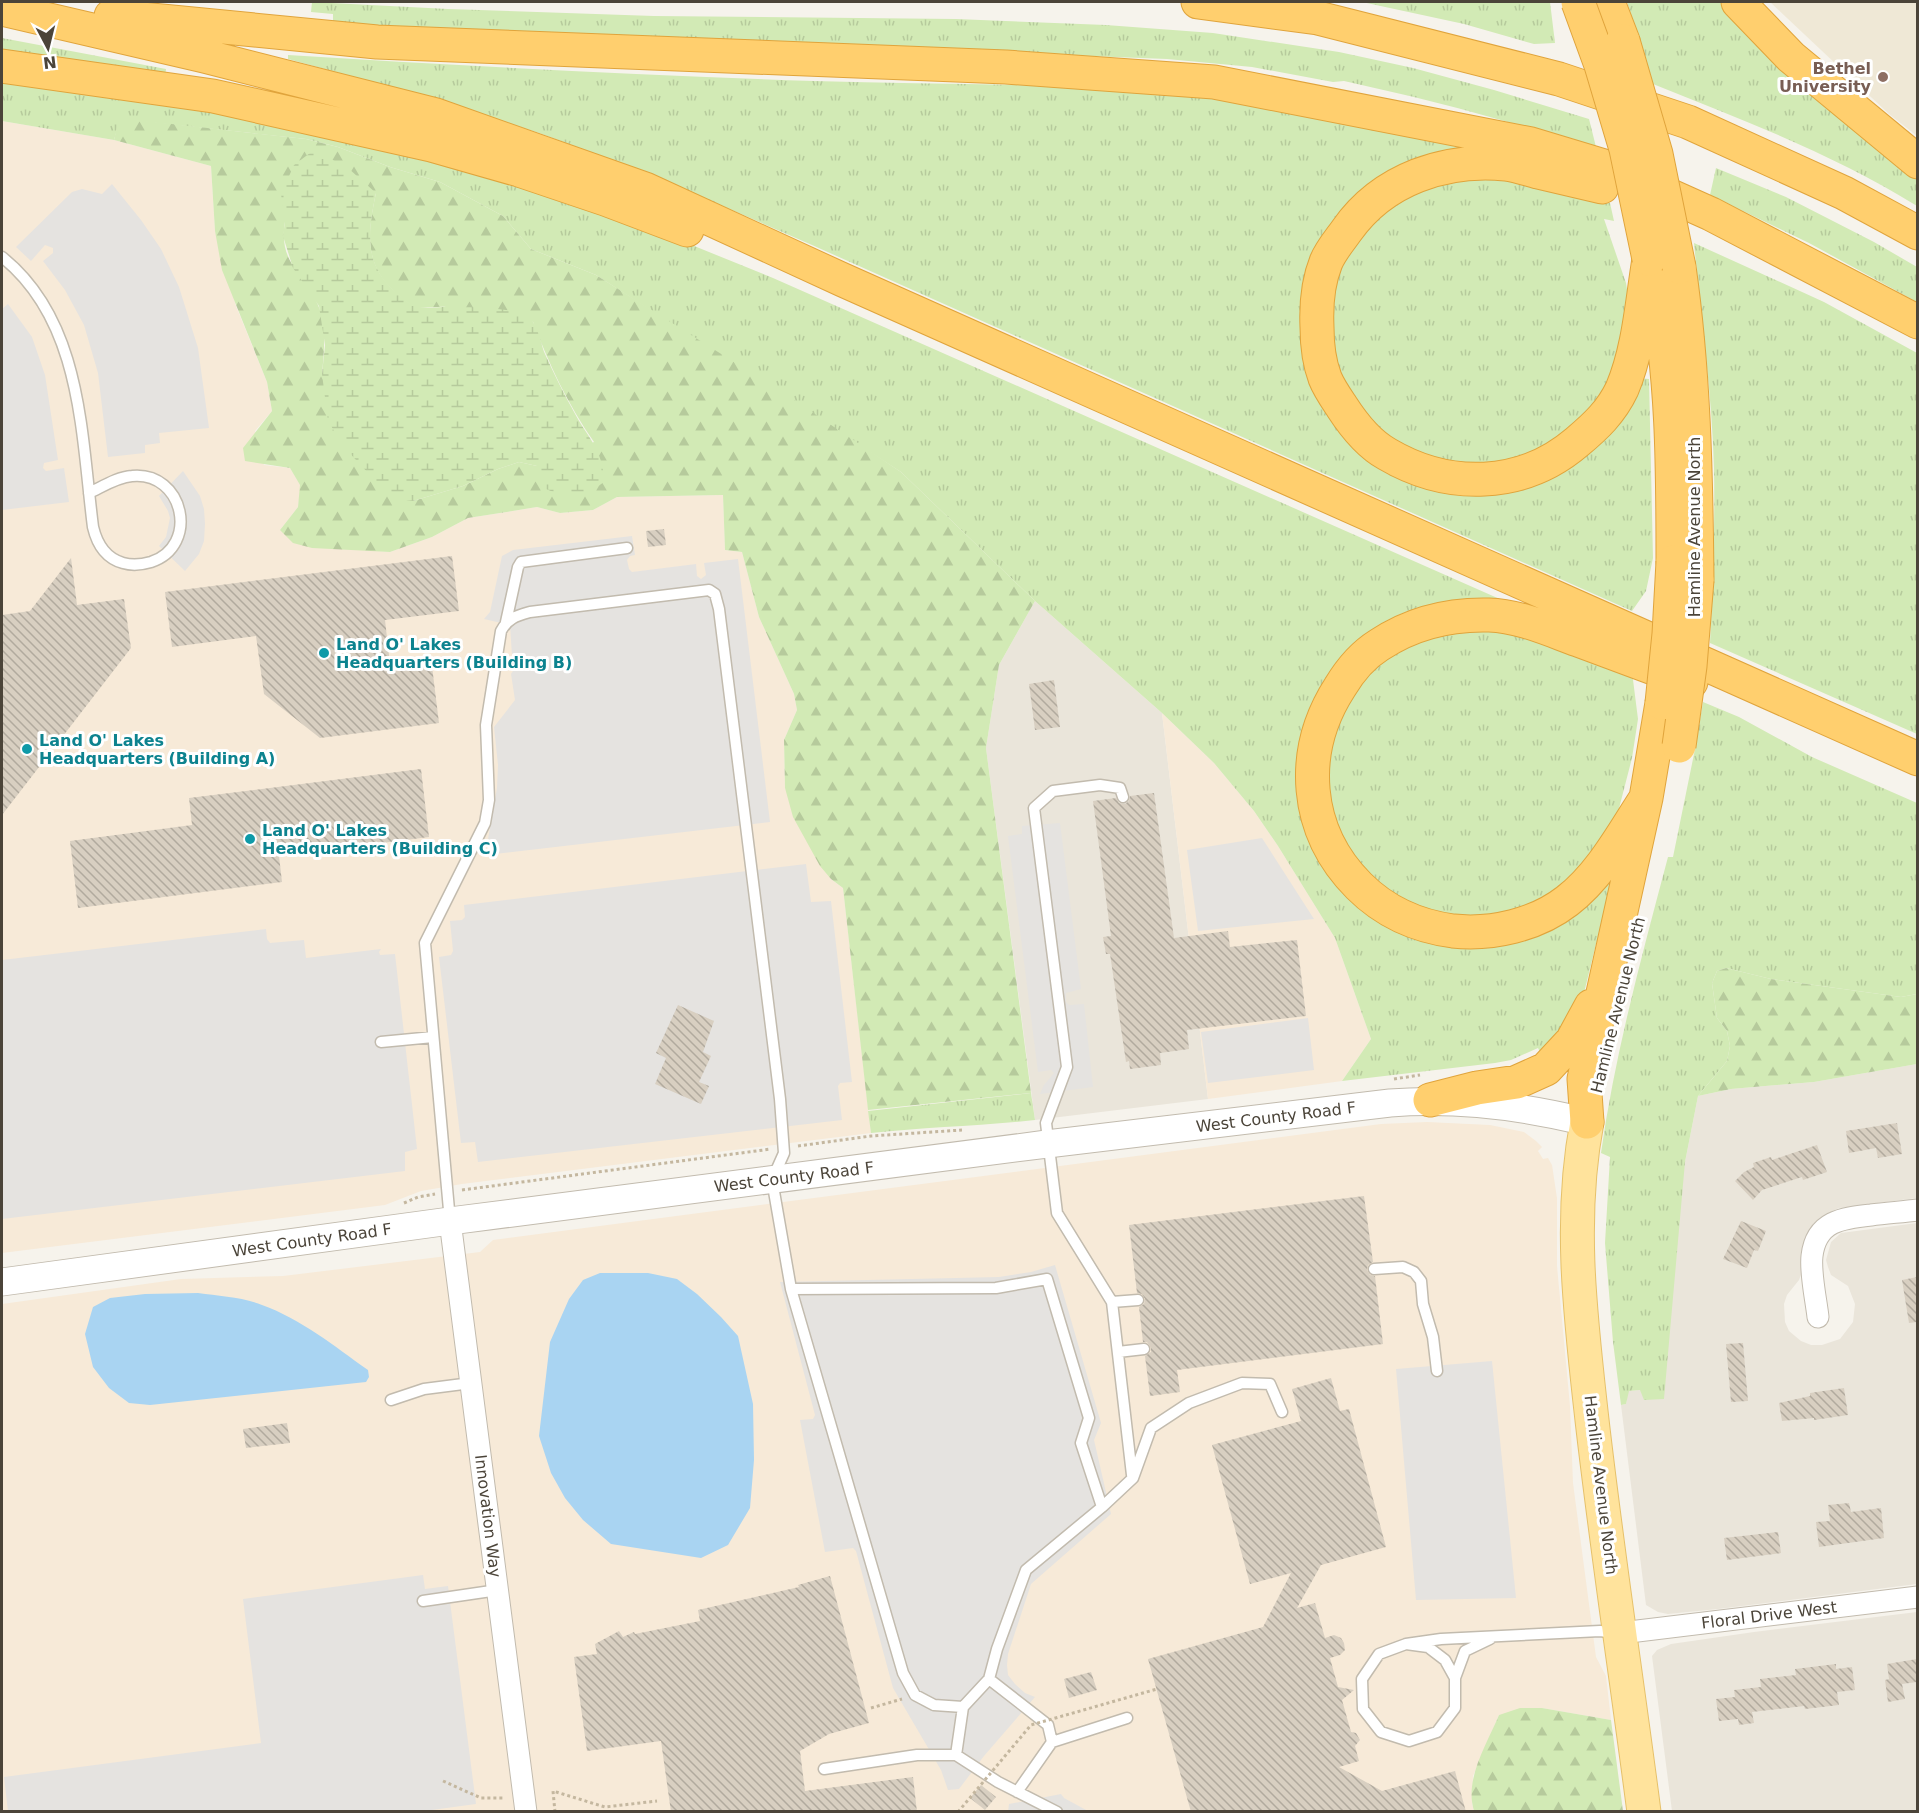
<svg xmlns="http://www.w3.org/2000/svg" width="1919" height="1813" viewBox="0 0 1919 1813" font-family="'DejaVu Sans',sans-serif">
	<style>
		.residential { fill: #eae5da }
		.commercial { fill: #f7ead8 }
		.education { fill: #efe8d6 }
		.grass { fill: url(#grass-tufts) }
		.forest { fill: url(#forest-firs); fill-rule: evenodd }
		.wetland { fill: url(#wetland-marsh) }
		.parking { fill: #e5e3e0 }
		.water { fill: #a9d4f2 }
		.building { fill: url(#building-back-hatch) }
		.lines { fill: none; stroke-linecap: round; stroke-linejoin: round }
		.service-casing { stroke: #c2bbae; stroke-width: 13 }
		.minor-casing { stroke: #c2bbae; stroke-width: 23 }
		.tertiary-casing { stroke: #c2bbae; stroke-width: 29 }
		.primary-casing { stroke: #e6c16a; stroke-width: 35 }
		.motorway-casing { stroke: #e0a43c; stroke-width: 35 }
		.path { stroke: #c4b79f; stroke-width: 3; stroke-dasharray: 3 3; stroke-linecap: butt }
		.service { stroke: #fff; stroke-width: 10 }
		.minor { stroke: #fff; stroke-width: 21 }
		.tertiary { stroke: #fff; stroke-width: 27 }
		.primary { stroke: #ffe39c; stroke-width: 33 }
		.motorway { stroke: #ffcf6e; stroke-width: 33 }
		.motorway-bridge-casing { stroke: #e0a43c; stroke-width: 35; stroke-linecap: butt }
		.path-bridge { stroke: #c4b79f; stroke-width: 3; stroke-dasharray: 3 3; stroke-linecap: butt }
		.motorway-bridge { stroke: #ffcf6e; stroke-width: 33 }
		.education-dot { fill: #8d6e63; stroke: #fff; stroke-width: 2 }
		.culture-dot { fill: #0f9aa8; stroke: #fff; stroke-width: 2 }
		.labels { text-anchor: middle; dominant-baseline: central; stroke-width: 6; stroke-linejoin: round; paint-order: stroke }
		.education-label { font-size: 16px; font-weight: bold; fill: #785e54; stroke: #fff; text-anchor: end }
		.street-label { font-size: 16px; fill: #4b4439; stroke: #fff }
		.culture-label { font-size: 16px; font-weight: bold; fill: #0d838f; stroke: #fff; text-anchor: start }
	</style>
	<defs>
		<pattern id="grass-tufts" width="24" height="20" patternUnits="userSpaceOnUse" patternTransform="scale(1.5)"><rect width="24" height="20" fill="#d2eab5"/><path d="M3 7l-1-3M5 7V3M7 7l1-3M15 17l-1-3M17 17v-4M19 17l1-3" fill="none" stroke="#b6ca9c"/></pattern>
		<pattern id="forest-firs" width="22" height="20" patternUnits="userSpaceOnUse" patternTransform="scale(1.5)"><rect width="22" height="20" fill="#d2eab5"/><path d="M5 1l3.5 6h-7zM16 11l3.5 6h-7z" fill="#b6ca9c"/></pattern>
		<pattern id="wetland-marsh" width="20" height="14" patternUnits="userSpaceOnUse" patternTransform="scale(1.5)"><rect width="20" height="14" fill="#d2eab5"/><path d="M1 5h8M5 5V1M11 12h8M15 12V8" fill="none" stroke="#b6ca9c"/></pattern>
		<pattern id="building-back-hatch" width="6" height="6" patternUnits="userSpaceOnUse" patternTransform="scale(1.5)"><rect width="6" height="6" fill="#d8cfc1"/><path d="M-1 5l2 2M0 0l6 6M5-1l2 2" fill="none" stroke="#b1aa9e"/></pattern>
	</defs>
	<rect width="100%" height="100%" fill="#f6f3ec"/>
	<path class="residential" d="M1035 601 1162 713 1208 1099 1035 1120 986 748 999 665Z
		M1917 1064V1198L1839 1208 1826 1214 1813 1224 1803 1244 1802 1272 1799 1280 1787 1295 1784 1304 1785 1322 1789 1331 1801 1341 1811 1345H1822L1840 1339 1853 1322 1855 1304 1848 1286 1831 1275 1828 1267 1826 1260 1831 1242 1841 1233 1917 1223V1584L1718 1609 1668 1614 1658 1612 1646 1605 1621 1405 1626 1404 1628 1391 1640 1390 1698 1096 1731 1089 1814 1082Z
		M1917 1612V1811H1672L1652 1656 1657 1650 1671 1644 1754 1632Z"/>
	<path class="commercial" d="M2 121 114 140 211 166 215 231 236 306 267 382 272 411 255 431 264 465 290 468 301 486 298 507 280 530 354 549 390 552 432 537 468 518 500 513 537 507 560 513 593 510 617 497 723 495 725 550 742 552 759 617 794 694 797 710 784 740 785 788 831 879 843 888 871 1133 462 1184 421 1191 385 1205 2 1253Z
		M1162 713 1214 763 1254 811 1278 846 1335 938 1371 1039 1342 1081 1208 1099Z
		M1427 1122 1490 1125 1524 1132 1536 1141 1542 1147 1538 1151 1543 1159 1548 1158 1552 1165 1557 1198V1266L1570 1406 1573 1483 1596 1657 1606 1676 1611 1720 1542 1708 1499 1715 1473 1776 1472 1804 1474 1811H2V1304L181 1279 283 1276 480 1252 493 1240 1381 1124Z"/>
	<path class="education" d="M1770 2H1917V136L1889 114Z"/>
	<path class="grass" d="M312 2 448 9 654 16 956 19 1106 25 1213 33 1339 52 1413 68 1494 90 1589 119 1597 151C1514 121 1430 100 1344 81L1333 82 1252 67 1167 59 548 35 333 23V14L311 12Z
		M1362 2H1550L1555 43 1534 44 1464 24Z
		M1627 2H1722C1784 65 1848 123 1917 179V206C1835 155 1743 120 1653 84Z
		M2 38 166 69 165 78 2 57Z
		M288 55C463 66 639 75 814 81 936 85 1060 82 1181 95 1275 106 1367 127 1460 145L1458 156 1427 161 1309 286 1356 442 1537 483 1551 479 1638 378 1649 379 1653 558 1646 591 1632 611 812 245 647 173 539 133 420 95 288 59Z
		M2 76 411 147 677 239 773 278 1502 600 1347 663 1313 829 1450 940 1614 868 1611 912 1596 944 1582 1001 1542 1056 1538 1048 1511 1060 1495 1063 1342 1081 1371 1039 1335 938 1278 846 1254 811 1214 763 1162 713 1035 601 901 472 596 275 531 249 503 216 440 182 390 167 338 147 306 139 120 119 114 140 2 121Z
		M1716 168 1786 197 1874 242 1917 267V302L1809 243 1710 195Z
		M1438 178 1539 181 1610 203 1614 221 1604 219 1626 283 1629 302 1609 393 1552 450 1483 470 1406 454 1340 389 1327 297 1355 231Z
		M1694 243 1824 302 1917 353V734L1710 643C1713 584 1715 526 1714 468 1712 393 1701 318 1694 243Z
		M1486 626 1632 672 1638 719 1632 758 1615 824 1604 848 1545 905 1471 922 1386 897 1331 826 1324 750 1357 681 1415 638Z
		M1703 702 1739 717 1812 757 1917 803V994L1901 997 1771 979 1726 968 1717 971 1712 983 1717 1018 1727 1031 1730 1046 1727 1061 1698 1096 1685 1162 1664 1399 1644 1400 1640 1390 1629 1391 1626 1404 1621 1405 1613 1342 1605 1243 1610 1157 1601 1153C1615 1053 1642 955 1668 857H1673L1694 754Z
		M1031 1093 1035 1120C980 1126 925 1127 871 1133L868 1111Z"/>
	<path class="forest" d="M119 118 306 139 338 147 390 167 440 182 503 216 531 249 596 275 788 396 901 472 1035 601 999 665 986 748 1031 1093 868 1110 843 888 831 879 820 866 793 817 785 788 784 740 797 710 794 694 759 617 742 552 725 550 723 495 617 497 593 510 560 513 537 507 500 513 468 518 432 537 390 552 312 548 293 543 280 530 298 507 300 485 290 468 245 461 243 448 272 411 267 382 222 270 215 231 211 166 114 140ZM376 193C368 230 363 264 395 292 400 296 407 303 413 306 423 310 435 306 446 307 475 311 504 317 533 322 549 364 568 405 594 442L537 466 519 462 498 469 463 486 413 501 322 374C324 353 327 325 318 305 305 272 278 265 285 222Z
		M1726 968 1771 979 1901 997 1917 994V1064L1814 1082 1731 1089 1698 1096 1727 1061 1730 1046 1727 1031 1717 1018 1712 983 1717 971Z
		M1520 1708H1542L1611 1720 1623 1811H1474C1464 1779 1487 1744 1499 1715Z"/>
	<path class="wetland" d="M314 150 348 168 376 193C368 231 363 265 397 293 404 299 411 306 420 307 428 309 435 307 443 307 463 307 508 307 525 315 538 321 540 342 545 354 554 374 564 394 574 412 588 439 603 448 604 482 581 499 567 499 542 487L537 466 519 462 498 469 463 486 413 501 398 499 382 488 344 447 328 421 322 374 325 345 319 306 293 268 283 236 285 222 281 194 294 165Z"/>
	<path class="parking" d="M112 184 141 220 161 249 179 287 198 348 209 428 159 433 160 443 145 445V453L108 457 98 373 84 325 65 290 43 261 53 253V248L45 245 31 261 16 247 72 192 82 189 102 194Z
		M8 304 32 337 45 375 58 460 44 463 43 468 46 471 64 468 69 502 2 510V309Z
		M183 471 200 496 204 509 205 524 204 541 199 554 185 571 159 546 166 537 170 518 168 511 159 496Z
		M632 536 635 555 630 556 627 560 629 569 632 572 696 564 697 576 701 579 706 575 704 563 738 559 770 822 495 854 493 841 488 839 497 788 498 765 494 727 515 700 511 674 513 671 510 625 484 619 490 612 502 556 513 550Z
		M1060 823 1081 989 1066 993V1002L1069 1005 1084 1004 1093 1087 1040 1094 1044 1085 1054 1073 1051 1070 1038 1072 1008 836 1022 834V826Z
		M1262 838 1314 919 1198 931 1187 850Z
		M806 864 811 902 831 901 852 1082 840 1083 838 1086 842 1120 478 1162 475 1142 461 1143 439 957 451 955 453 951 450 921 462 920 465 917 464 905Z
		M266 929 267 939 270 943 304 940 306 958 381 949 379 952 380 955 395 954 417 1149 405 1152V1171L2 1219V960Z
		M1308 1018 1314 1070 1208 1083 1201 1032Z
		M1055 1265 1101 1423 1094 1440 1111 1514 1031 1584 1008 1654 1007 1665 1008 1675 1015 1684 1025 1693 1035 1697 984 1756 959 1789 948 1790 941 1770 893 1688 856 1551 853 1548 825 1552 800 1420 813 1419 815 1415 780 1282 999 1277 1031 1272Z
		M1492 1361 1516 1598 1416 1600 1396 1369Z
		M423 1575 425 1589 448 1586 476 1804 417 1812 8 1811 4 1777 261 1743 243 1599Z
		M1061 1794 1064 1798 1088 1811 1008 1812 1009 1804Z"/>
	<path class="water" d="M600 1273H648L677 1279 697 1294 721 1317 738 1336 753 1404 754 1460 750 1508 728 1545 701 1558 611 1544 583 1520 565 1498 551 1473 539 1436 550 1342 569 1299 583 1280Z
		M198 1293C219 1296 242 1297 262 1305 301 1319 334 1346 368 1370L369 1377 366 1382 150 1405 129 1403 109 1388 93 1367 85 1334 93 1307 110 1298 145 1294Z"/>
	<path class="building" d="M664 529 666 545 648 547 646 531Z
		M452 556 459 611 385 620 390 664 431 658 439 723 320 738 264 694 256 636 172 647 165 592Z
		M71 558 77 605 124 599 131 648 2 815V615L30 611Z
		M1054 680 1060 727 1035 730 1029 684Z
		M421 769 429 837 279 856 282 882 78 908 70 841 192 825 189 798Z
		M1154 793 1174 938 1228 931 1230 947 1297 940 1306 1016 1187 1030 1189 1049 1160 1053 1161 1065 1130 1069 1129 1061 1126 1062 1110 954H1106L1103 937 1111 936 1093 801 1116 798 1119 803 1125 804 1129 801 1130 796Z
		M678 1005 714 1021 703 1052 711 1056 699 1082 709 1086 701 1104 655 1084 666 1058 656 1053Z
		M1897 1123 1902 1154 1878 1158 1876 1148 1849 1153 1846 1131Z
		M1817 1145 1827 1172 1803 1180 1802 1177 1762 1190 1753 1200 1735 1181 1744 1172 1754 1167 1753 1163 1771 1157 1772 1160Z
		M1364 1196 1373 1262 1368 1265 1367 1270 1370 1275 1375 1276 1383 1344 1177 1370 1180 1392 1150 1396 1145 1356 1151 1352V1348L1147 1342H1143L1139 1307 1144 1304 1145 1299 1142 1294 1137 1293 1129 1225Z
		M1741 1221 1766 1231 1758 1251 1754 1250 1747 1268 1723 1259Z
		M1917 1277V1322L1909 1323 1902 1280Z
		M1743 1343 1748 1401 1731 1402 1726 1344Z
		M1331 1378 1340 1411 1349 1409 1386 1547 1321 1565 1297 1608 1315 1603 1325 1638 1334 1635 1341 1638 1344 1643 1345 1650 1340 1655 1330 1658 1338 1687 1354 1690 1342 1700 1351 1732 1356 1733 1360 1740 1355 1746 1359 1761 1339 1767 1382 1791 1455 1771 1466 1812H1191L1148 1659 1263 1627 1291 1573 1250 1584 1212 1445 1301 1421 1292 1389Z
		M1844 1388 1848 1415 1814 1420V1418L1782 1421 1779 1403 1810 1396V1393Z
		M287 1423 290 1443 246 1448 243 1429Z
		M1849 1503 1851 1512 1881 1508 1884 1538 1819 1547 1816 1522 1830 1521 1828 1505Z
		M1778 1532 1781 1553 1727 1560 1724 1538Z
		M830 1576 869 1723 829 1734 800 1751 805 1791 913 1777 917 1812H671L661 1741 587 1751 574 1657 597 1654 595 1644 619 1631 623 1637 634 1632 635 1634 700 1621 698 1610 799 1587 798 1585Z
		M1917 1659V1682L1902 1684 1905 1699 1888 1702 1885 1680 1889 1679 1887 1664Z
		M1836 1664V1669L1852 1667 1855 1690 1837 1692 1839 1705 1805 1709 1804 1706 1752 1712 1754 1723 1739 1725 1738 1719 1719 1721 1716 1699 1735 1697 1734 1690 1761 1687 1760 1679 1796 1675 1795 1669Z
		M1091 1672 1097 1690 1069 1698 1064 1679Z
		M981 1785 996 1797 985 1810 970 1798Z"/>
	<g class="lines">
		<g class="service-casing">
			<path id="service" d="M2 257C82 321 81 433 93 527 97 544 105 558 123 563 133 566 141 565 151 562 200 546 184 471 132 476 117 477 102 487 89 493
				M506 622 518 567 521 562 627 548
				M1123 797 1120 788 1100 785 1053 791 1034 808 1067 1067 1046 1123 1057 1213 1112 1302 1132 1475
				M381 1042 433 1037
				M450 1221 425 943 485 823 489 800 486 725 501 631C508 618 516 616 530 612L709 590 715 594 719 609 780 1099 784 1153 772 1180 791 1289 903 1673 915 1695 934 1705 963 1707 989 1679 997 1649 1026 1570 1102 1507 1133 1478 1151 1428 1189 1403 1242 1383 1270 1384 1282 1412
				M1374 1269 1403 1267 1414 1272 1421 1281 1423 1304 1433 1337 1437 1371
				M791 1289 996 1288 1047 1279 1089 1418 1081 1443 1102 1507
				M1112 1302 1138 1300
				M1118 1352 1144 1349
				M391 1400 424 1389 471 1383
				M423 1601 498 1590
				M1406 1644 1428 1647 1445 1660 1455 1678V1708L1437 1732 1409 1741 1381 1732 1363 1709 1362 1679 1379 1654 1406 1644 1441 1639 1600 1631 1615 1633
				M1455 1678 1465 1651 1490 1639
				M989 1679 1048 1725 1052 1742
				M963 1707 956 1755 998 1782 1057 1812
				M824 1769 917 1755H956
				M1017 1792 1052 1742 1127 1718"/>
		</g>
		<g class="minor-casing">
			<path id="minor" d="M450 1221 526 1812
				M1818 1317C1816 1299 1810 1273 1812 1256 1816 1221 1842 1218 1871 1215 1886 1213 1902 1212 1918 1210
				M1621 1633 1918 1597"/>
		</g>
		<g class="tertiary-casing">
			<path id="tertiary" d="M2 1282 450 1221 1047 1144 1390 1103C1456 1098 1522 1106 1587 1122"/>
		</g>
		<g class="primary-casing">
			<path id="primary" d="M1587 1122C1568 1221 1581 1321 1592 1420 1607 1551 1627 1681 1644 1812"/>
		</g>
		<g class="motorway-casing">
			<path id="motorway" d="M1198 2 1318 18 1559 79 1688 122 1844 193 1918 233
				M1608 2 1623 41
				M1738 2 1791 57 1918 162
				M2 9 204 56 436 115 645 189 843 280 1918 759
				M111 16 377 42 1006 67 1214 82 1531 144 1604 166 1711 214 1918 322
				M2 66 213 96 431 145 519 170 605 199 687 230
				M1602 187C1581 182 1559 177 1538 172 1527 169 1516 165 1506 164 1445 158 1383 179 1347 230 1340 240 1331 250 1326 262 1318 282 1316 305 1317 327 1317 344 1319 362 1325 378 1329 388 1336 398 1342 407 1353 424 1369 444 1387 454 1448 490 1522 489 1577 442 1596 426 1611 412 1622 389 1639 349 1642 302 1649 259
				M1679 267C1694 371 1696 475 1697 580
				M1654 281C1673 374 1673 468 1673 562
				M1646 798C1623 833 1601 875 1567 901 1536 925 1492 935 1453 931 1416 926 1385 912 1359 886 1304 831 1298 752 1340 687 1349 672 1363 655 1379 645 1412 623 1450 614 1489 615 1520 616 1550 630 1578 640 1615 654 1653 668 1691 682
				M1430 1100 1477 1088 1517 1082 1546 1069 1572 1041 1591 1006
				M1587 1122 1584 1079 1646 798 1662 703"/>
		</g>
		<path class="path" d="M1394 1079 1420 1075
			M798 1146 871 1136 962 1130
			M462 1190 771 1149
			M404 1203 418 1197 435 1194
			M871 1708 902 1699
			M443 1781 481 1798H504
			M555 1812 553 1791 605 1807 657 1801"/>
		<use href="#service" class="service"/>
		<use href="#minor" class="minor"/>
		<use href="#tertiary" class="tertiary"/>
		<use href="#primary" class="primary"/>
		<use href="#motorway" class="motorway"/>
		<g class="motorway-bridge-casing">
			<path id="motorway-bridge" d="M1578 2 1601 65 1626 149 1649 259
				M1623 41 1656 154 1679 267
				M1662 703 1669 634 1673 562
				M1679 746 1690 666 1697 580"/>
		</g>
		<path class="path-bridge" d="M958 1812 1031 1725 1157 1689"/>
		<use href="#motorway-bridge" class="motorway-bridge"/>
	</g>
	<circle class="education-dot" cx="1883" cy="77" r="6"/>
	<g class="culture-dot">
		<circle cx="324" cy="653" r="6"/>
		<circle cx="27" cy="749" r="6"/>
		<circle cx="250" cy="839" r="6"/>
	</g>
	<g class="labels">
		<g class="education-label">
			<text x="1871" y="68">Bethel<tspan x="1871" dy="18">University</tspan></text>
		</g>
		<g class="street-label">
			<text transform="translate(1694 527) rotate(-90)">Hamline Avenue North</text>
			<text transform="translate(1618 1005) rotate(-76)">Hamline Avenue North</text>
			<text transform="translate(1276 1117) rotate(-7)">West County Road F</text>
			<text transform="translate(794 1177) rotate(-7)">West County Road F</text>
			<text transform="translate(312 1240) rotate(-8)">West County Road F</text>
			<text transform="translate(1601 1485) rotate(83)">Hamline Avenue North</text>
			<text transform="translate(488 1516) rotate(83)">Innovation Way</text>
			<text transform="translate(1769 1615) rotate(-7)">Floral Drive West</text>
		</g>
		<g class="culture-label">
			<text x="336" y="644">Land O' Lakes<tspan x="336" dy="18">Headquarters (Building B)</tspan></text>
			<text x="39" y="740">Land O' Lakes<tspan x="39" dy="18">Headquarters (Building A)</tspan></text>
			<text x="262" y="830">Land O' Lakes<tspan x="262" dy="18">Headquarters (Building C)</tspan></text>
		</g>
	</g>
	<rect width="1919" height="1813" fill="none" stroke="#4b4439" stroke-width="6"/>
	<g transform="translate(48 48) rotate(173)" stroke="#ffffff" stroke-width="4.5" paint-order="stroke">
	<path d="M0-4.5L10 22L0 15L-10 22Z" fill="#4b4439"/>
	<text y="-9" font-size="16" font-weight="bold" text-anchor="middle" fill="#4b4439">N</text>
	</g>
</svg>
